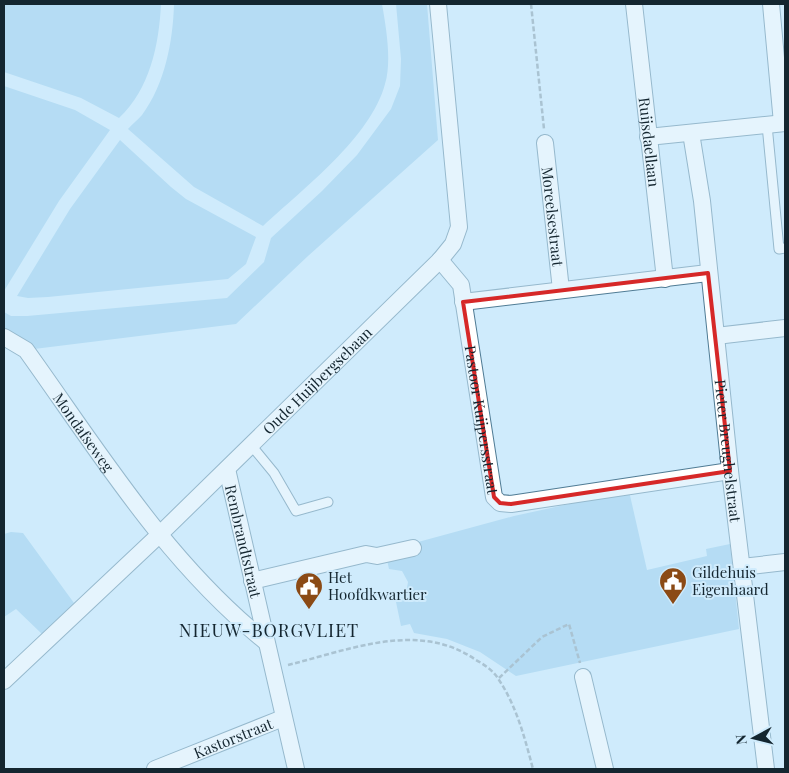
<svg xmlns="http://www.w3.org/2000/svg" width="789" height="773" viewBox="0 0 789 773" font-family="'Playfair Display',serif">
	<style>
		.green { fill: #94cbeb }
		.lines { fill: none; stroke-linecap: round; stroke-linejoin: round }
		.lane-casing { stroke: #507c95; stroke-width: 11 }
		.street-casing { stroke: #507c95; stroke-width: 18 }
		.path { stroke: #7c93a1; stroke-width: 2.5; stroke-dasharray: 5 2.5; stroke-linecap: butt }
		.lane { stroke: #fff; stroke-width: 9 }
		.street { stroke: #fff; stroke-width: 16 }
		.marked { fill: none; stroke: #d62828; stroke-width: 4; stroke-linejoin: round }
		.labels { text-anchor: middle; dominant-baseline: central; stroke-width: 4; stroke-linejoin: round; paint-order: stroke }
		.street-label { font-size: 15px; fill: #142630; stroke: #cfebfc }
		.poi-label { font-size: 15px; fill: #142630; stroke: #cfebfc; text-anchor: start }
		.quarter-label { font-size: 18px; letter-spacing: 1px; fill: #142630; stroke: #cfebfc }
	</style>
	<rect width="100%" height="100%" fill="#cfebfc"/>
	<path class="green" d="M4 4H161C159 45 150 89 119 118L81 98 4 72Z
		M174 4H382C386 27 392 61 385 84 371 137 303 189 263 226L194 187 128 129C132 124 138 120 142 115 165 84 173 41 174 4Z
		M396 4H427L438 140 308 256 236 324 26 350 4 335V312L11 316H27L227 298 264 262 271 238 322 191 357 155 391 109 400 86 401 59Z
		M4 86 75 110 110 130 59 201 4 291Z
		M120 140 171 187 186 199 256 237 246 264 228 279 48 297 28 298 17 296 70 209Z
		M629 491 647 570 707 556 706 549 730 544 739 629 516 676 480 652 447 639 414 633 410 624 401 626 396 602 406 594 408 582 402 571 389 569 385 551 514 516Z
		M11 532 23 533 74 603 42 634 16 609 4 617V534Z"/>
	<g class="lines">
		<g class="lane-casing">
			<path id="lane" d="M767 125 779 249 785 248
				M251 445 274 473 296 511 328 502"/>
		</g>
		<g class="street-casing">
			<g id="street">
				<path id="s1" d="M634 4 665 279"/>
				<path d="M771 4 782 123"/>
				<path id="s2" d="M691 133 702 201 730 471 766 769"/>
				<path d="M648 137 785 123"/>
				<path id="s3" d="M545 143 561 290"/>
				<path id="s4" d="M440 260 461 285 494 497 500 503 511 504 730 471"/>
				<path d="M463 302 708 273"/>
				<path d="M716 336 785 328"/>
				<path id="s5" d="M4 337 26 350C99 452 167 563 266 642"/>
				<path id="s6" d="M227 469 296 769"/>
				<path d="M742 567 785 562"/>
				<path d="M252 581 366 554 377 556 413 548"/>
				<path d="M583 677 605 769"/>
				<path id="s7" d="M4 681 159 535 440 260 453 244 459 227 438 4"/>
				<path id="s8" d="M155 769 283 718"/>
			</g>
		</g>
		<path class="path" d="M531 4 544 129
			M288 665C349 650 419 620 476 660 485 665 494 671 499 680 517 707 525 739 533 769
			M499 678 542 637 569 624 580 663"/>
		<use href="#lane" class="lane"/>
		<use href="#street" class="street"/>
	</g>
	<path d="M0 0H789V773H0ZM708 273 730 471 511 504 500 503 494 497 463 302Z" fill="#cfebfc" fill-opacity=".55" fill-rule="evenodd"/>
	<path class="marked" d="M708 273 730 471 511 504 500 503 494 497 463 302Z"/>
	<defs>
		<g id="civic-pin" transform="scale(1.4375)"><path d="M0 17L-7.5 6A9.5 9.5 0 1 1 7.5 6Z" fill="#8b4a15" stroke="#cfebfc"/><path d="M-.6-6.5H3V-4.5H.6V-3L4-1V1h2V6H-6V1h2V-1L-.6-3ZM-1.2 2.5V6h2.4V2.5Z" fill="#fff"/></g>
	</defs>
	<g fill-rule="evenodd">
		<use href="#civic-pin" x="673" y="581"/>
		<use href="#civic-pin" x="309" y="586"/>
	</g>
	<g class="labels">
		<g class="street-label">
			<text stroke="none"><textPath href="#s1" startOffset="139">Ruijsdaellaan</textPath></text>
			<text stroke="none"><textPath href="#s3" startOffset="74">Moreelsestraat</textPath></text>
			<text stroke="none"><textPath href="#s7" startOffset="434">Oude Huijbergsebaan</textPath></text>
			<text stroke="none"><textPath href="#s4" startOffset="169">Pastoor Kuijpersstraat</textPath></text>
			<text stroke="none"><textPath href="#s5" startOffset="126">Mondafseweg</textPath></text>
			<text stroke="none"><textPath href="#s2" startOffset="320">Pieter Breughelstraat</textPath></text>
			<text stroke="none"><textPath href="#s6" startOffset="74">Rembrandtstraat</textPath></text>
			<text stroke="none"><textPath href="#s8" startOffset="84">Kastorstraat</textPath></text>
		</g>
		<g class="poi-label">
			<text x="692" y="572">Gildehuis<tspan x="692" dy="17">Eigenhaard</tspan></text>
			<text x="328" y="577">Het<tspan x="328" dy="17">Hoofdkwartier</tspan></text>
		</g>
		<g class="quarter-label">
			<text x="269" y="630">NIEUW-BORGVLIET</text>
		</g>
	</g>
	<rect width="789" height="773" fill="none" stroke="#142630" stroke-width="10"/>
	<g transform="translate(754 738) rotate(263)" stroke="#cfebfc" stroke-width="4" paint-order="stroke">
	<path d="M0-4L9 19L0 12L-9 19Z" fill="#142630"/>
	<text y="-8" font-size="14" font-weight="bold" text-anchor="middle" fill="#142630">N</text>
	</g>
</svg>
